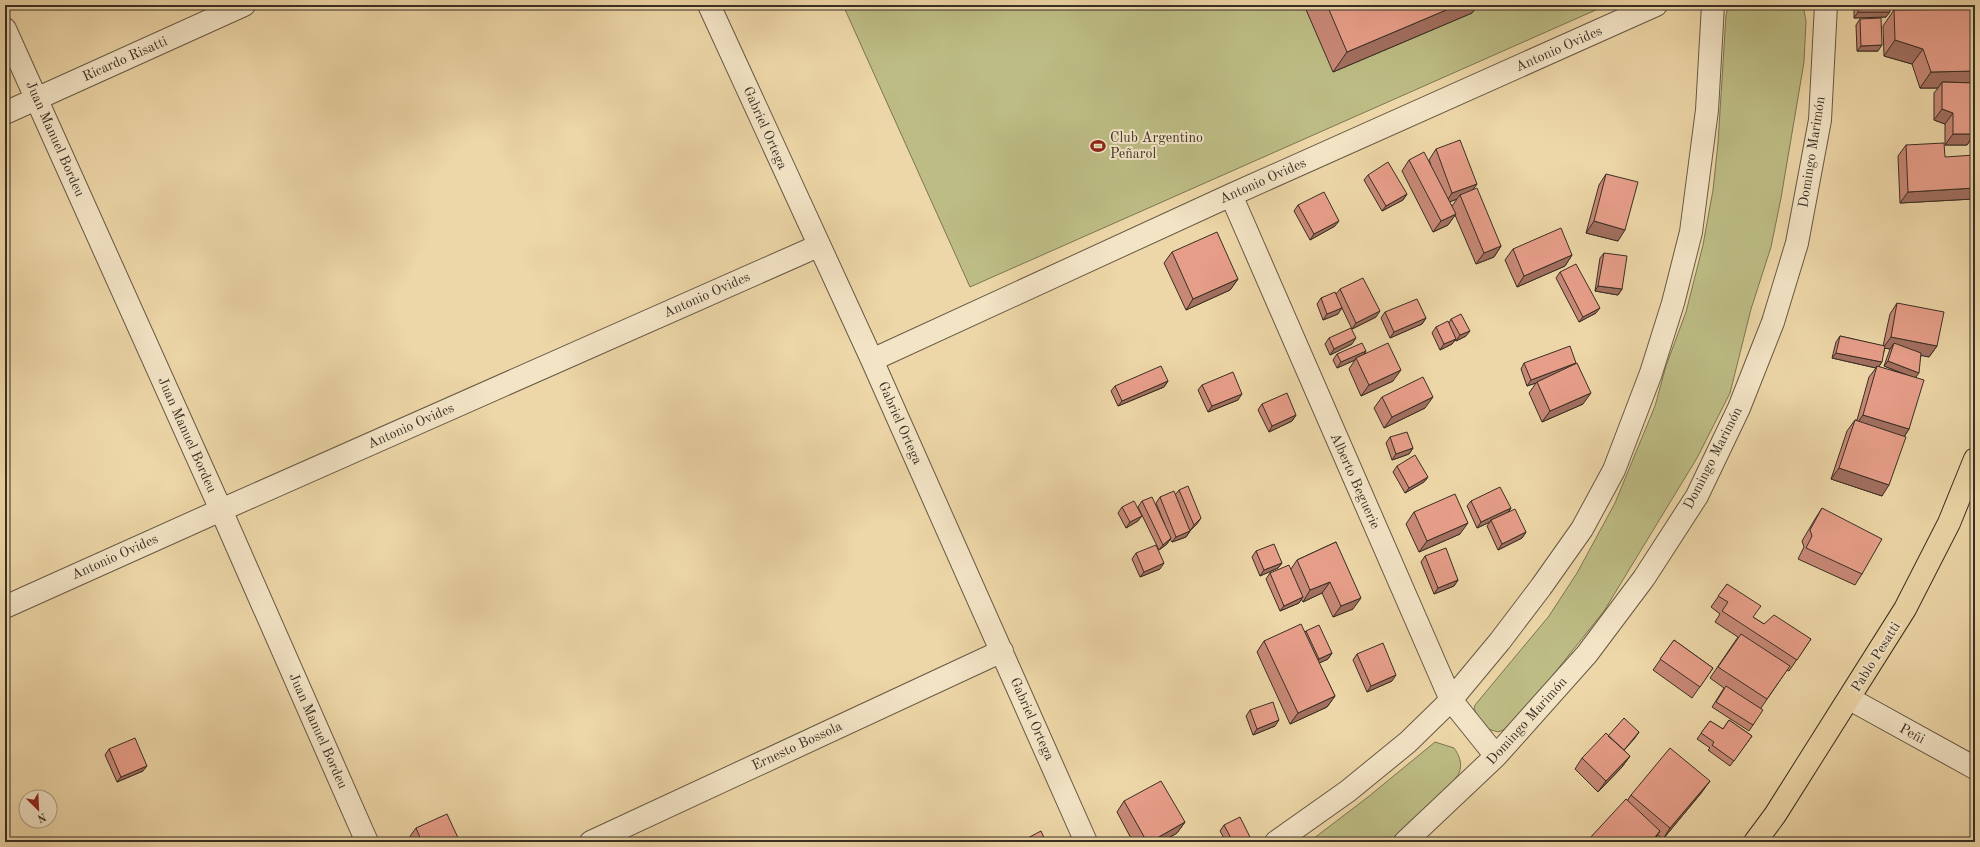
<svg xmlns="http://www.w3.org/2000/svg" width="1980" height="847" viewBox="0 0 1980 847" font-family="'Old Standard TT',serif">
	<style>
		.green { fill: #bdbc84; stroke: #7b7654 }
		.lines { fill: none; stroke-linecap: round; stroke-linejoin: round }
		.minor-casing { stroke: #665945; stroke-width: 24 }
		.major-casing { stroke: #392f24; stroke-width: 24 }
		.minor { stroke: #f3e4c6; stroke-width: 22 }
		.major { stroke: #edd6a7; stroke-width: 22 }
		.wall { fill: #c78876; stroke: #392f24; fill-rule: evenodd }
		.shaded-wall { fill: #a26f60; stroke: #392f24 }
		.building { fill: #e79e89; stroke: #392f24 }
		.labels { text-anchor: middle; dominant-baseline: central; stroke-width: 4; stroke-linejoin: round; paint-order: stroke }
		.street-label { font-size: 14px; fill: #392f24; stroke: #f3e4c6 }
		.poi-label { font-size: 14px; fill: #392f24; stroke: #f3e4c6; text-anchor: start }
	</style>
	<rect width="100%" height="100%" fill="#edd6a7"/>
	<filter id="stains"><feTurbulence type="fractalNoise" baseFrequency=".005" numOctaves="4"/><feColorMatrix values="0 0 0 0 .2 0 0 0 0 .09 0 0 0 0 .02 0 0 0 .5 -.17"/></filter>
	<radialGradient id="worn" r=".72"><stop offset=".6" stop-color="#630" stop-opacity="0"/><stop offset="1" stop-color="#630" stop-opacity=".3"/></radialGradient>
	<path class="green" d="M843 5H1607L970 287Z
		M1729 5H1803L1806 21 1804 62 1781 198 1771 247 1751 309 1730 393 1697 458 1604 611 1537 695 1508 728 1498 732 1488 729 1480 720 1474 709 1475 705 1549 616 1577 573 1615 503 1655 406 1666 366 1686 312 1703 245 1713 190 1718 143 1726 15Z
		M1435 742 1454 748C1459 755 1463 764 1459 773 1454 784 1400 836 1389 841 1382 844 1321 842 1309 842L1368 797Z"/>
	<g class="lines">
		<g class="minor-casing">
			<path id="minor" d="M709 5 872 360 1086 842
				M5 29 221 510 367 842
				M5 113 244 5
				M1231 195 1451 700 1496 756
				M872 360 1231 195 1656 5
				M5 607 221 510 818 246
				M1850 699 1975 768
				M591 842 1002 651
				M1276 842 1348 791 1408 742 1451 700 1500 641 1541 587 1582 529 1614 470 1651 373 1673 303 1691 232 1707 110 1713 5
				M1405 842 1496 756 1587 654 1644 578 1697 496 1739 408 1773 322 1797 243 1820 120 1826 5"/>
		</g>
		<g class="major-casing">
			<path id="major" d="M1755 842 1775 815 1905 609 1949 523 1975 459"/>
		</g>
		<use href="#minor" class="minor"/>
		<use href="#major" class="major"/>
	</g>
	<path class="wall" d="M1304 5H1478L1472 13 1333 72Z
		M1854 5H1890L1886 17 1854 18Z
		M1975 9 1974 134 1967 145H1945V124L1934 120V93L1938 88H1920L1912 64 1884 56 1883 26 1894 10Z
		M1860 19 1878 51H1857L1856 25Z
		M1906 145 1945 157 1973 199 1900 203 1898 156Z
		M1436 149 1477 184 1472 190 1501 246 1494 257 1476 264 1455 215 1448 225 1433 232 1402 171 1409 160 1431 165 1429 160ZM1457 199 1452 206 1449 202Z
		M1606 174 1618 241 1586 233 1599 185Z
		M1368 175 1407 194 1403 200 1382 211 1364 180Z
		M1298 205 1335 226 1310 240 1294 211Z
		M1513 249 1572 255 1565 266 1517 287 1505 260Z
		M1172 252 1238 279 1230 290 1186 310 1164 263Z
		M1604 253 1622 289 1618 295 1595 291 1600 258Z
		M1560 272 1596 313 1579 322 1556 278Z
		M1340 289 1376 317 1352 329 1341 306 1338 314 1323 320 1317 304 1321 298 1336 294Z
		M1897 303 1937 346 1929 357 1921 355 1916 378 1909 429 1904 437 1882 496 1831 479 1847 431 1855 420H1857L1869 377 1876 368 1832 358 1836 342 1840 336 1883 346 1890 314ZM1885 348 1890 349 1884 366 1906 375 1879 367Z
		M1385 312 1426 318 1422 324 1390 338 1381 318Z
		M1451 319 1466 336 1456 341 1455 340 1452 344 1440 350 1432 333 1436 327 1449 323Z
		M1329 338 1352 344 1330 355 1325 344Z
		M1366 351 1364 355 1393 381 1361 396 1349 369 1355 360 1337 368 1333 360 1337 354Z
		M1524 363 1583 404 1542 422 1529 393 1536 383 1527 386 1521 369Z
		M1168 381 1164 387 1118 406 1111 391 1115 386Z
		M1202 385 1238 400 1208 412 1198 390Z
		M1382 397 1425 408 1384 428 1374 408Z
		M1262 404 1296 415 1292 421 1269 432 1258 410Z
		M1390 437 1413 448 1409 454 1392 460 1386 443Z
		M1397 466 1428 477 1424 482 1405 493 1393 472Z
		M1179 490 1197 524 1190 531 1186 537 1172 542 1170 539 1167 544 1159 550 1138 507 1142 501 1165 525 1156 503 1160 497 1176 494Z
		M1471 501 1511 508 1508 512 1526 532 1522 538 1498 550 1487 526 1490 522 1477 528 1467 506Z
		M1122 507 1138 521 1126 528 1118 513Z
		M1822 508 1862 574 1855 585 1798 559 1804 547 1802 541 1815 519Z
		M1414 512 1460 534 1419 552 1406 524Z
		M1336 542 1353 609 1333 617 1322 593 1303 602 1301 599 1299 603 1280 611 1266 579 1270 573 1291 569 1297 560Z
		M1256 551 1282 563 1278 568 1260 576 1252 557Z
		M1136 553 1160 569 1140 577 1132 559Z
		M1425 556 1458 580 1454 586 1434 594 1421 562Z
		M1727 584 1753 617 1764 624 1811 639 1789 671 1787 670 1761 708 1753 725 1749 731 1712 707 1724 688 1710 678 1738 637 1715 622 1720 614 1711 607Z
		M1306 631 1332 653 1328 659 1319 663 1335 696 1327 707 1290 724 1257 652 1264 641 1305 632Z
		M1674 640 1713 668 1692 698 1653 670Z
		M1357 654 1392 681 1367 692 1353 660Z
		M1250 710 1275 726 1253 735 1246 716Z
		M1729 720 1752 736 1730 766 1708 750 1710 748 1697 739 1710 721 1723 729Z
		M1639 732 1624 750 1630 756 1622 767 1598 792 1575 769 1582 758 1608 736Z
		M109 749 143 771 117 782 105 755Z
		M1702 792 1663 839 1658 835 1653 842H1587L1589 839 1627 801 1631 795Z
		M1124 801 1185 822 1177 833 1162 842H1133L1117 812Z
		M1224 825 1252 841 1251 842H1226L1220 831Z
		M416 828 460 842H410L408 839Z"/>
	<path class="shaded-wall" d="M1458 5H1478L1472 13 1333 72 1347 52Z
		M1858 12H1890L1886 17 1854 18Z
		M1895 40 1923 49 1912 64 1884 56Z
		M1882 45 1878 51H1857L1861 46Z
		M1975 71V83L1942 82 1938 88H1920L1931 72Z
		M1942 109 1953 113 1945 124 1934 120Z
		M1953 134H1974L1967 145H1945Z
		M1477 184 1469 195H1460L1457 199 1445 204 1452 193Z
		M1975 188V196L1973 199 1900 203 1908 192Z
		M1407 194 1403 200 1382 211 1386 206Z
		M1456 214 1448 225 1433 232 1441 221Z
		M1339 221 1335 226 1310 240 1314 234Z
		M1594 221 1625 230 1618 241 1586 233Z
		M1501 246 1494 257 1476 264 1484 253Z
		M1572 255 1565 266 1517 287 1524 276Z
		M1238 279 1230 290 1186 310 1193 299Z
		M1598 286 1622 289 1618 295 1595 291Z
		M1342 308 1338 314 1323 320 1327 314Z
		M1600 308 1596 313 1579 322 1583 317Z
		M1380 311 1376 317 1352 329 1356 323Z
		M1426 318 1422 324 1390 338 1394 332Z
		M1470 331 1466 336 1456 341 1460 335Z
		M1891 337 1937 346 1929 357 1892 350 1894 343 1890 349 1883 348Z
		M1356 338 1352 344 1330 355 1334 349Z
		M1456 339 1452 344 1440 350 1444 344Z
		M1366 351 1362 357 1356 358 1355 360 1337 368 1341 362Z
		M1836 353 1882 362 1878 368 1877 366 1876 368 1832 358Z
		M1888 361 1919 373 1915 378 1884 366Z
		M1576 363 1572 369 1537 382 1536 383 1527 386 1531 380Z
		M1401 370 1393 381 1361 396 1369 385Z
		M1168 381 1164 387 1118 406 1122 401Z
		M1591 393 1583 404 1542 422 1550 411Z
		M1242 394 1238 400 1208 412 1212 406Z
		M1433 397 1425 408 1384 428 1392 417Z
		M1296 415 1292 421 1269 432 1272 426Z
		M1863 415 1909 429 1902 440 1855 426Z
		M1413 448 1409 454 1392 460 1396 454Z
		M1839 468 1889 485 1882 496 1831 479Z
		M1428 477 1424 482 1405 493 1409 488Z
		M1511 508 1507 514 1491 520 1490 522 1477 528 1481 522Z
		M1142 516 1138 521 1126 528 1130 522Z
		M1201 518 1197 524 1190 531 1194 525Z
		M1468 523 1460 534 1419 552 1427 541Z
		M1190 531 1186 537 1172 542 1176 537Z
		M1526 532 1522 538 1498 550 1502 544Z
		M1171 538 1167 544 1159 550 1163 545Z
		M1164 563 1160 569 1140 577 1144 572Z
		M1282 563 1278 568 1260 576 1264 570Z
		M1458 580 1454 586 1434 594 1438 588Z
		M1330 582 1322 593 1303 602 1310 590Z
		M1303 597 1299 603 1280 611 1284 606Z
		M1361 598 1353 609 1333 617 1341 606Z
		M1332 653 1328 659 1315 665 1319 659Z
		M1396 675 1392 681 1367 692 1371 686Z
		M1335 696 1327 707 1290 724 1298 713Z
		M1279 720 1275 726 1253 735 1257 729Z
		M1639 732 1635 738 1619 756 1623 750Z
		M1630 756 1622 767 1598 792 1606 781Z
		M147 766 143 771 117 782 121 777Z
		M1710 781 1702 792 1663 839 1670 828Z
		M1185 822 1177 833 1162 842H1150Z
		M1660 831 1653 842H1651Z"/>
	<path class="building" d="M1327 5H1458L1347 52Z
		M1858 5H1890V12H1858Z
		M1975 9V71L1931 72 1923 49 1895 40 1894 10Z
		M1881 18 1882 45 1861 46 1860 19Z
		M1942 82 1975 83 1974 134H1953V113L1942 109Z
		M1460 140 1477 184 1452 193 1436 149Z
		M1944 143 1945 157 1975 155V188L1908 192 1906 145Z
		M1424 152 1456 214 1441 221 1409 160Z
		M1388 162 1407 194 1386 206 1368 175Z
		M1606 174 1638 182 1625 230 1594 221Z
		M1477 188 1501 246 1484 253 1460 195Z
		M1324 192 1339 221 1314 234 1298 205Z
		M1561 228 1572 255 1524 276 1513 249Z
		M1217 232 1238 279 1193 299 1172 252Z
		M1604 253 1627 256 1622 289 1598 286Z
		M1576 264 1600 308 1583 317 1560 272Z
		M1363 278 1380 311 1356 323 1340 289Z
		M1335 292 1342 308 1327 314 1321 298Z
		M1417 299 1426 318 1394 332 1385 312Z
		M1897 303 1944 312 1937 346 1891 337Z
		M1461 314 1470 331 1460 335 1451 319Z
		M1448 321 1456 339 1444 344 1436 327Z
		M1351 328 1356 338 1334 349 1329 338Z
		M1840 336 1885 346 1882 362 1836 353Z
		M1362 343 1366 351 1341 362 1337 354Z
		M1388 343 1401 370 1369 385 1356 358Z
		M1894 343 1921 353 1919 373 1888 361Z
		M1570 346 1576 363 1531 380 1524 363Z
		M1577 363 1591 393 1550 411 1537 382Z
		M1161 366 1168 381 1122 401 1115 386Z
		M1877 366 1924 380 1909 429 1863 415Z
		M1233 372 1242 394 1212 406 1202 385Z
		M1423 377 1433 397 1392 417 1382 397Z
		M1287 393 1296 415 1272 426 1262 404Z
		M1855 420 1906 437 1889 485 1839 468Z
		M1407 432 1413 448 1396 454 1390 437Z
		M1415 455 1428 477 1409 488 1397 466Z
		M1188 486 1201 518 1194 525 1179 490Z
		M1500 487 1511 508 1481 522 1471 501Z
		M1174 491 1190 531 1176 537 1160 497Z
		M1455 494 1468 523 1427 541 1414 512Z
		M1152 497 1171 538 1163 545 1142 501Z
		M1134 501 1142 516 1130 522 1122 507Z
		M1822 508 1882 539 1862 574 1806 548 1812 536 1810 530Z
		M1515 509 1526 532 1502 544 1491 520Z
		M1336 542 1361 598 1341 606 1330 582 1310 590 1297 560Z
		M1274 544 1282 563 1264 570 1256 551Z
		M1156 545 1164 563 1144 572 1136 553Z
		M1446 548 1458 580 1438 588 1425 556Z
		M1289 565 1303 597 1284 606 1270 573Z
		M1727 584 1761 606 1753 617 1764 624 1774 615 1811 639 1797 660 1722 611 1728 602 1718 596Z
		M1301 624 1335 696 1298 713 1264 641Z
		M1319 625 1332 653 1319 659 1306 631Z
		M1741 634 1790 666 1767 699 1718 667Z
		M1674 640 1713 668 1700 687 1660 659Z
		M1383 643 1396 675 1371 686 1357 654Z
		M1726 686 1763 710 1753 725 1716 702Z
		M1273 702 1279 720 1257 729 1250 710Z
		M1624 718 1639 732 1624 750 1608 736Z
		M1729 720 1752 736 1734 761 1712 745 1714 742 1701 733 1710 721 1723 729Z
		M1606 733 1630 756 1606 781 1582 758Z
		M135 738 147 766 121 777 109 749Z
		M1670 748 1710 781 1670 828 1631 795Z
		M1161 781 1185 822 1150 842H1147L1124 801Z
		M1626 799 1660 831 1651 842H1592L1589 839Z
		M447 814 460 842H422L416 828Z
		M1240 817 1252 841 1250 842H1233L1224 825Z
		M1041 831 1046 842H1020Z
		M330 839 331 842H322Z"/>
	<defs>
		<g id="stadium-bare" transform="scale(1.2)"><path d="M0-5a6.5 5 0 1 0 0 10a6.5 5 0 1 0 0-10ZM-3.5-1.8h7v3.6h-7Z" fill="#8f2418" stroke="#f3e4c6" stroke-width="2.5" paint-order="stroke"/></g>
	</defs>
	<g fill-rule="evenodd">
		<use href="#stadium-bare" x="1098" y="146"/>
	</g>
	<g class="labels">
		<g class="street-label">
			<text transform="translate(1559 49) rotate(-24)">Antonio Ovides</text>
			<text transform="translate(125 59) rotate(-24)">Ricardo Risatti</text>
			<text transform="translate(765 128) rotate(66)">Gabriel Ortega</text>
			<text transform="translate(55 139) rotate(66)">Juan Manuel Bordeu</text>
			<text transform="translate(1812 152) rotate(-81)">Domingo Marimón</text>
			<text transform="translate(1263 181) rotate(-24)">Antonio Ovides</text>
			<text transform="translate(707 295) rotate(-24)">Antonio Ovides</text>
			<text transform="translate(900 423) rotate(66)">Gabriel Ortega</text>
			<text transform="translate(411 426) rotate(-24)">Antonio Ovides</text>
			<text transform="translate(187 435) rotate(66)">Juan Manuel Bordeu</text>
			<text transform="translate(1713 458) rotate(-63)">Domingo Marimón</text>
			<text transform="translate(1355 481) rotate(66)">Alberto Beguerie</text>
			<text transform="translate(115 557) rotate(-24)">Antonio Ovides</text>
			<text transform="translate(1876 657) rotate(-58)">Pablo Pesatti</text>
			<text transform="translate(1032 719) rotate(66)">Gabriel Ortega</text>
			<text transform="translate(1527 721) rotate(-48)">Domingo Marimón</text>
			<text transform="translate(318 731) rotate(66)">Juan Manuel Bordeu</text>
			<text transform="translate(1912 734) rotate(29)">Peñi</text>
			<text transform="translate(797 746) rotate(-25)">Ernesto Bossola</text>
		</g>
		<g class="poi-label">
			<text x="1110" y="138">Club Argentino<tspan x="1110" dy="16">Peñarol</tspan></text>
		</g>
	</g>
	<rect width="1980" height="847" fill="none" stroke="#edd6a7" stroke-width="20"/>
	<rect x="6" y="6" width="1968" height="835" fill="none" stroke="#392f24" stroke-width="2"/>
	<rect x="10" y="10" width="1960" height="827" fill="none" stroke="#392f24"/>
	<g transform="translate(38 809) rotate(156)"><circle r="19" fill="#f3e4c6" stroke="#a99c85"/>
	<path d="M0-3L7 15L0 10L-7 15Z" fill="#8f2418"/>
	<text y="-6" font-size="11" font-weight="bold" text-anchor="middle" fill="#392f24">N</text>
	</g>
	<rect width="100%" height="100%" filter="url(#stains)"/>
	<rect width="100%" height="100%" fill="url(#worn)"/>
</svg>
